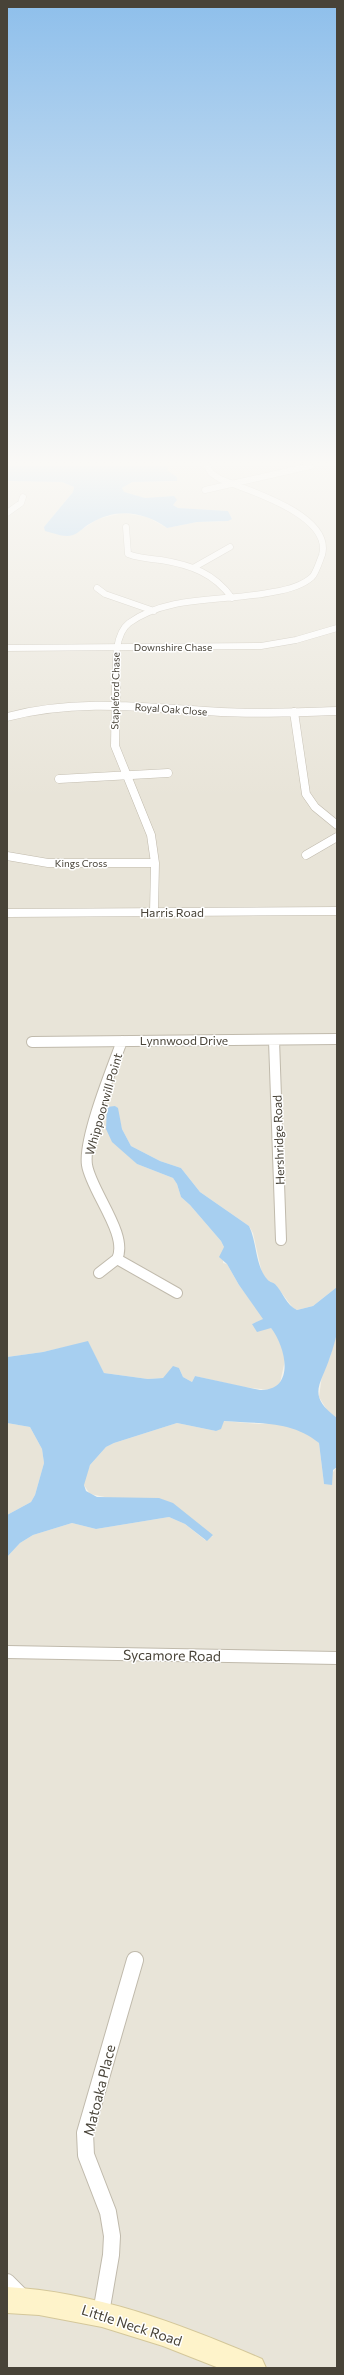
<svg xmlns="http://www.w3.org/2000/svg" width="344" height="2375" viewBox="0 0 344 2375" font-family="Commissioner,sans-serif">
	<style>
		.residential { fill: #e8e4d8 }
		.water { fill: #a7cff0 }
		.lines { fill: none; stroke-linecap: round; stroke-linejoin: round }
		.street-far4-casing { stroke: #c0baac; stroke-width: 7 }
		.street-far3-casing { stroke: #c0baac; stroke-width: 9 }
		.street-far2-casing { stroke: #c0baac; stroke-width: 12 }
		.street-far1-casing { stroke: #c0baac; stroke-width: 14 }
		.street-casing { stroke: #c0baac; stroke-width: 18 }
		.secondary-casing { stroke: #d4c79a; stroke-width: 2 }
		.street-far4 { stroke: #fff; stroke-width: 6 }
		.street-far3 { stroke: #fff; stroke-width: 8 }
		.street-far2 { stroke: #fff; stroke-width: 10 }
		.street-far1 { stroke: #fff; stroke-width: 12 }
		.street { stroke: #fff; stroke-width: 16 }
		.secondary { fill: #fef3ca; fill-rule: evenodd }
		.labels { text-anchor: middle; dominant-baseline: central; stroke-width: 3; stroke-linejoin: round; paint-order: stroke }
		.far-street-label { font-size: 10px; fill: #484338; stroke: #fff }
		.street-label { font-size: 12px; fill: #484338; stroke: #fff }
		.near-street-label { font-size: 14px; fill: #484338; stroke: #fff }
	</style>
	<rect width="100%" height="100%" fill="#f4f2ea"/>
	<path class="residential" d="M169 466H337V1287L313 1306 297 1310 293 1308 275 1284 268 1281 262 1273 253 1233 249 1226 200 1192 181 1168 160 1161 131 1146 122 1129 117 1108 115 1106 126 1153 137 1164 173 1178 177 1184 181 1197 190 1205 221 1241 224 1247 223 1263 227 1264 239 1285 264 1319 252 1324 271 1328 276 1334 284 1351 285 1360 280 1383 271 1390 243 1387 195 1376 192 1382 183 1377 179 1368 163 1378 148 1379 104 1373 88 1342 43 1352 7 1357V481L62 482 74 487 73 492 44 527 75 534 98 519 123 513 147 517 167 528 197 522H218L232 519 228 511 178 508 173 505 174 496 145 498 124 493 122 488 132 482H172L177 477 167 470Z
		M337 1332V1418L327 1410 319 1397 322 1375 330 1357Z
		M223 1421 260 1424 272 1423 292 1427 307 1433 319 1443 324 1484 337 1467V2368H7V1557L20 1543 33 1535 72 1523 96 1529 169 1517 185 1524 205 1540 213 1536 137 1498 115 1499 90 1494 84 1485V1479L90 1465 106 1447 114 1443 177 1423 216 1431Z
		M7 1423 30 1427 42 1449 44 1463 35 1495 31 1502 7 1515Z"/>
	<path class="water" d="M7 466H169L167 470 177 477V481L132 482 122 488 124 492 145 498 174 496 177 500 173 505 178 508 228 511 232 519 228 521 197 522 167 528C143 511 116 508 91 523 85 526 79 533 73 535 64 538 54 533 45 531L44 527 73 492 74 487 62 482 7 481Z
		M115 1106 118 1108 122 1129 131 1146 160 1161 181 1168 200 1192 249 1226C257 1242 255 1265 267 1279 269 1282 272 1282 275 1284 283 1292 286 1305 297 1310L313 1306 337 1287C337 1301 340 1319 337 1333 335 1341 333 1349 330 1357 321 1385 306 1395 337 1418V1467L333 1470 332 1485 324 1484 319 1443C291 1420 258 1424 224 1421L221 1429 216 1431 177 1423 114 1443 106 1447 90 1465 84 1485 86 1491 97 1497 159 1498 173 1503 213 1535 207 1541 185 1524 169 1517 96 1529 72 1523 33 1535 20 1543 7 1557V1515L31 1502 35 1495 44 1463 42 1449 30 1427 7 1423V1357L43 1352 88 1341 104 1373 148 1379 163 1378 173 1366 179 1368 183 1377 192 1382 195 1376 260 1390C296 1391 286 1347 271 1328L257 1332 252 1324 263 1319 239 1285 227 1264 219 1257 224 1247 221 1241 190 1205 181 1197 177 1184 173 1178 137 1164 112 1142 106 1129 107 1107Z"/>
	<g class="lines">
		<g class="street-far4-casing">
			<path id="street-far4" d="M205 490 310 466
				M7 513 21 503 23 497
				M126 527 128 554C138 558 150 559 161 560 191 565 214 573 232 598
				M193 568 230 547
				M97 588 105 594 154 611
				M7 648 261 646 296 640 337 628
				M116 686C116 669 113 635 129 623 169 594 227 602 273 592 286 590 302 586 312 577 316 573 320 560 322 555 333 515 247 490 220 479L211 473 207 466"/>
		</g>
		<g class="street-far3-casing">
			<path id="street-far3" d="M116 685 115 746 151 835 155 863 154 912
				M294 712 306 794 315 807 337 825
				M7 717C78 698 149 708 221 712 260 714 299 712 337 711
				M59 779 168 773
				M306 855 337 837
				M7 856 48 863H155
				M7 913 337 911"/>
		</g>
		<g class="street-far2-casing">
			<path id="street-far2" d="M274 1040 281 1240
				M32 1042 337 1039
				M117 1259 177 1293
				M99 1273 117 1259C129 1235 91 1191 87 1165 83 1139 112 1068 122 1041"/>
		</g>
		<g class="street-far1-casing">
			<path id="street-far1" d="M7 1652 337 1658"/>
		</g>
		<g class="street-casing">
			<path id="street" d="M7 2282 21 2296
				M101 2313 111 2255 112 2236 108 2212 86 2155 85 2133 135 1960"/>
		</g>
		<g class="secondary-casing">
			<path id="secondary" d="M7 2287C97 2292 180 2324 262 2359L266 2368H219L163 2346 102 2327 39 2315 7 2313Z"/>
		</g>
		<use href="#street-far4" class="street-far4"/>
		<use href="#street-far3" class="street-far3"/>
		<use href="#street-far2" class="street-far2"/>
		<use href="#street-far1" class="street-far1"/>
		<use href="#street" class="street"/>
		<use href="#secondary" class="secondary"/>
	</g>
	<linearGradient id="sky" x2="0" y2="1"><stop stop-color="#8ebfeb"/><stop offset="0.58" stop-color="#faf9f6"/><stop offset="1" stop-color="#faf9f6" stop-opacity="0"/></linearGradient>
	<rect width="344" height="798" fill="url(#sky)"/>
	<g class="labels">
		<g class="far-street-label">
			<text x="173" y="647">Downshire Chase</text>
			<text transform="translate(115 691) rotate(-89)">Stapleford Chase</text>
			<text transform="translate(171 709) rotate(4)">Royal Oak Close</text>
			<text x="81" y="863">Kings Cross</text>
		</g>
		<g class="street-label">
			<text x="172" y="912">Harris Road</text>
			<text x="184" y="1040">Lynnwood Drive</text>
			<text transform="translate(103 1104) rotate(-74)">Whippoorwill Point</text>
			<text transform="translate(278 1140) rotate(-92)">Hershridge Road</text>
		</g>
		<g class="near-street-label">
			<text transform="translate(172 1655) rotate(1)">Sycamore Road</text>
			<text transform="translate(99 2090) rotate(-76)">Matoaka Place</text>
			<text transform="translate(132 2325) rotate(18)">Little Neck Road</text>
		</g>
	</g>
	<rect width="344" height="2375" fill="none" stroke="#484338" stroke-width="16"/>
</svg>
